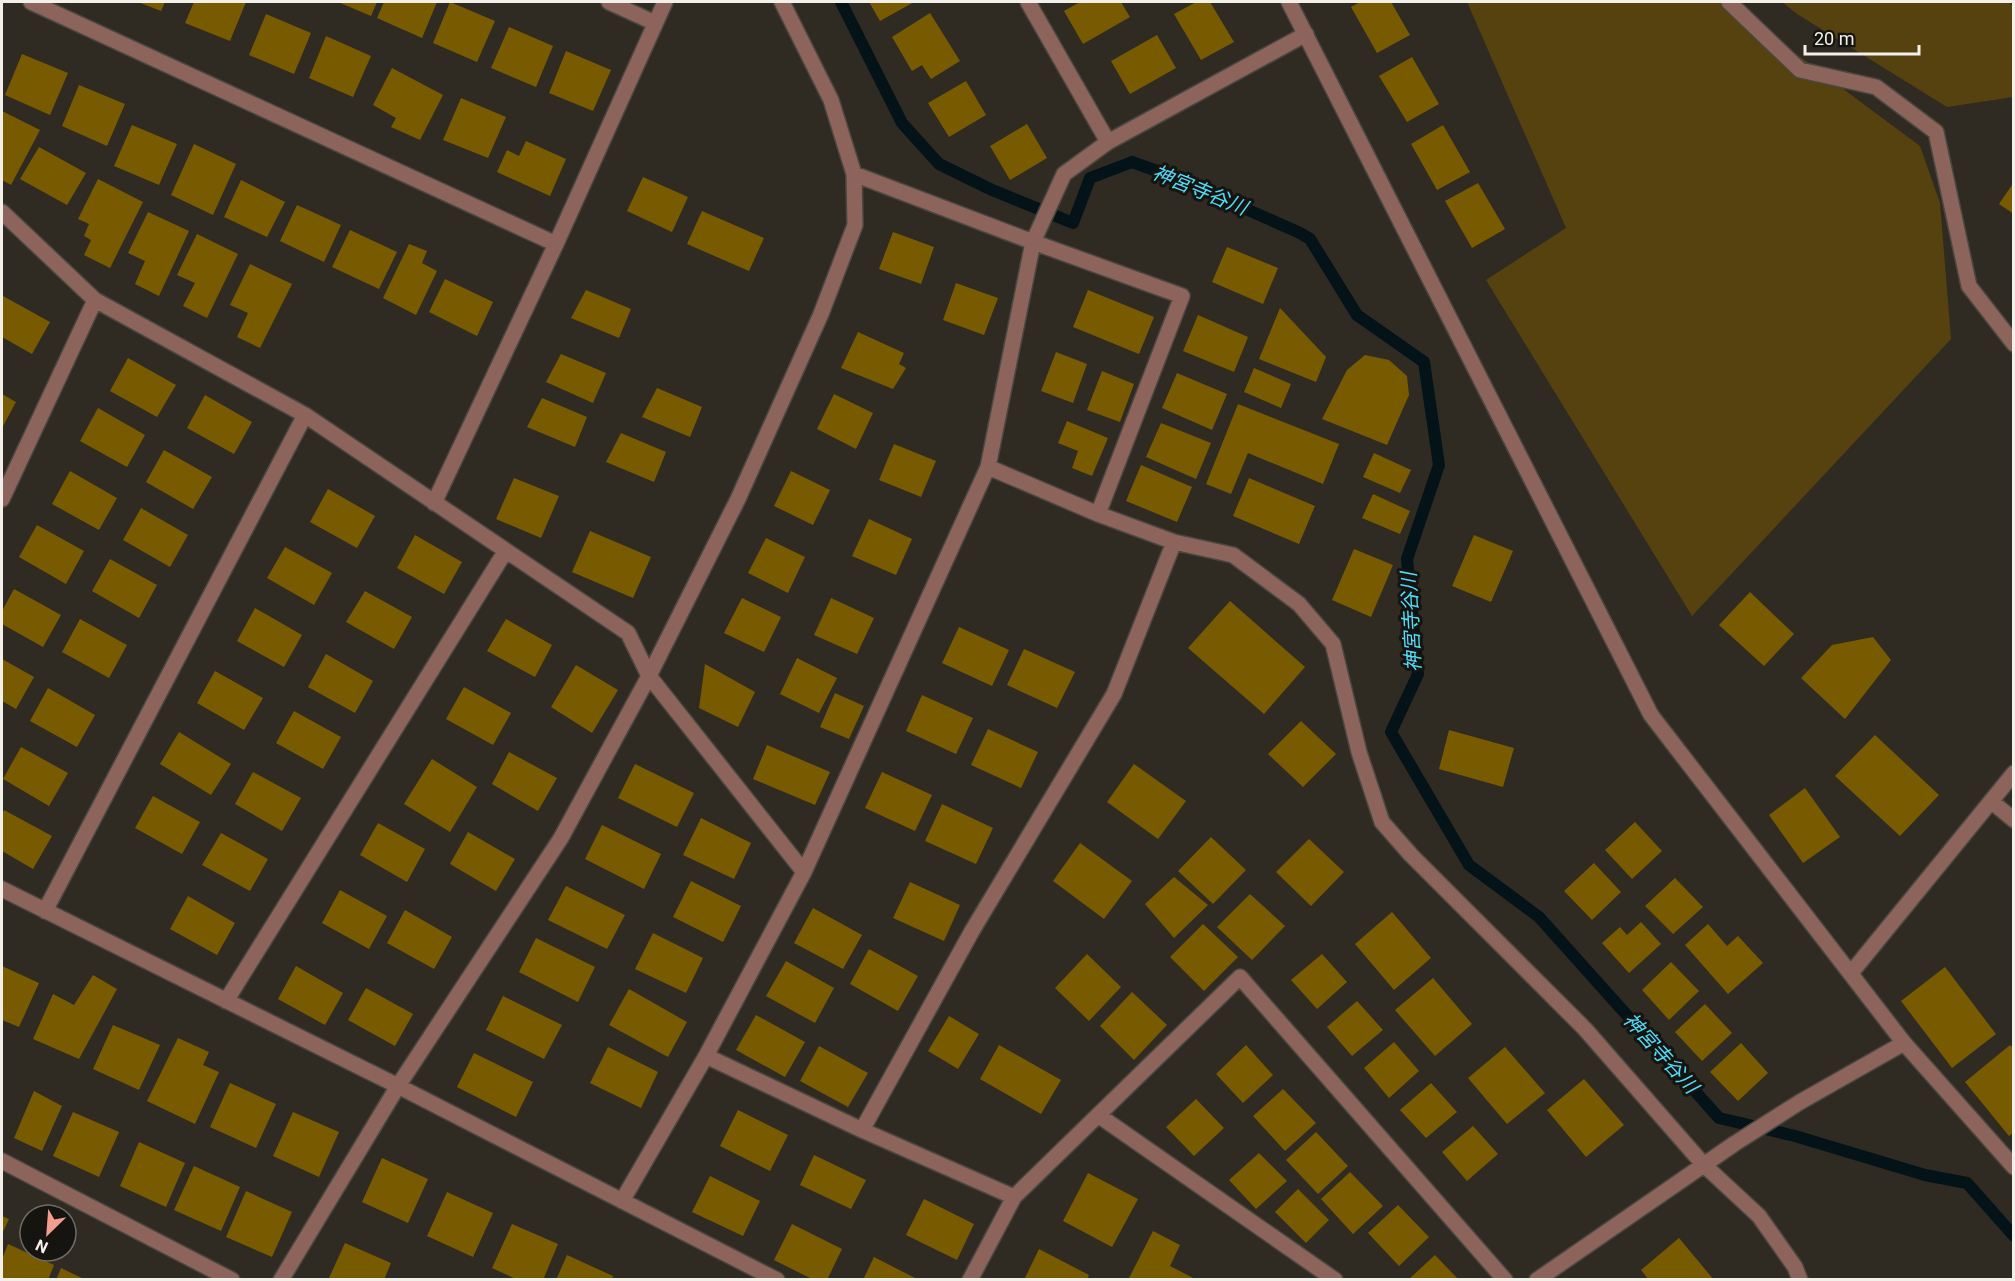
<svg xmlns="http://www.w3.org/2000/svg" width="2015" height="1281" viewBox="0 0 2015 1281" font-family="Roboto,'Noto Sans JP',sans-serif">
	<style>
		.green { fill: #55420e }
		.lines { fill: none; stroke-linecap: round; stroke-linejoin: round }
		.stream { stroke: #031318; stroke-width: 12 }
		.building { fill: #785b00 }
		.minor-casing { stroke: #4a473e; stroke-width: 18 }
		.tertiary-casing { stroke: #4a473e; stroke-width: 18 }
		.minor { stroke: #8d645b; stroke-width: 15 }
		.tertiary { stroke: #8d645b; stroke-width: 15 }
		.labels { text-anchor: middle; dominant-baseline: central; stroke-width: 6; stroke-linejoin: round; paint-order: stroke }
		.water-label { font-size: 20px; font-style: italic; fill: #52dcfa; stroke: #161410 }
	</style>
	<rect width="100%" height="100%" fill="#2f2b22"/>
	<path class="green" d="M1467 2H1726L1920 146 1940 203 1951 339 1692 616 1486 280 1566 228Z
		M1782 2H2009L2014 8 2013 97 1947 107 1797 14Z"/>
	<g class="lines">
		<path class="stream" d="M841 2 902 123 939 164 992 190 1073 223 1090 178 1132 162 1174 177 1300 233 1310 239 1357 315 1424 362 1439 465 1407 559 1418 674 1391 732 1469 865 1539 917 1719 1118 1795 1136 1925 1175 1967 1183 2014 1236"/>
	</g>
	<path class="building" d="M138 2H165L161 11Z
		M194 2H246L230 41 185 23Z
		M338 2H377L371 16Z
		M384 2H437L422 38 377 18Z
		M450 2 495 21 477 62 433 43Z
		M869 2H914L880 21Z
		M1080 2H1121L1130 17 1083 44 1064 11Z
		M1196 2H1210L1234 42 1201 60 1174 14Z
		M1360 2H1391L1410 35 1377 53 1351 7Z
		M930 13 960 61 931 79 922 65 912 71 892 37Z
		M266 14 311 33 294 74 249 55Z
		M509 27 553 46 536 87 491 68Z
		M1157 35 1176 68 1130 94 1111 61Z
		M326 36 371 56 353 97 309 78Z
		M566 51 611 70 593 111 549 93Z
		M22 54 68 73 50 115 5 95Z
		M1412 57 1439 104 1407 122 1379 76Z
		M392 68 443 95 420 140 391 127 396 118 373 105Z
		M966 81 986 115 949 137 928 103Z
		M79 85 125 104 107 146 62 126Z
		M461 98 506 117 488 158 443 140Z
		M2 111 40 130 11 185 2 180Z
		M1027 124 1047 158 1010 180 990 146Z
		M132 125 177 144 159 185 114 166Z
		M1443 125 1470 172 1437 190 1411 144Z
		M526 141 566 159 550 196 497 172 507 150 519 156Z
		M194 144 236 164 213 215 171 195Z
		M39 147 86 173 67 205 20 179Z
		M643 177 688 197 672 232 627 211Z
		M98 179 143 202 110 268 84 255 91 240 84 236 89 224 78 219Z
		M241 180 285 202 267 237 224 217Z
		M2014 182V214L1999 204Z
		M1478 183 1505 229 1472 248 1445 201Z
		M297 205 341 225 324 262 280 241Z
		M702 211 764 238 749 271 687 244Z
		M148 212 189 231 159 296 135 284 145 261 128 253Z
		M350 230 397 252 379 289 332 267Z
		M893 232 934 247 921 284 879 269Z
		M197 234 238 254 207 318 183 306 195 283 177 275Z
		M409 244 427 251 422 263 437 271 416 315 383 298Z
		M1227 247 1278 268 1263 304 1212 282Z
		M250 264 292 284 260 348 237 337 248 313 230 305Z
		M445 279 493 302 477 336 429 312Z
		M956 283 998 298 984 335 943 320Z
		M586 290 631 309 619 338 571 318Z
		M1088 290 1154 317 1139 354 1073 327Z
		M3 296 50 322 32 354 2 337Z
		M1280 308 1326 357 1316 382 1259 359Z
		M1198 315 1248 337 1234 372 1183 351Z
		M858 332 904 353 899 364 906 368 893 389 841 368Z
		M1056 352 1087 364 1073 403 1041 391Z
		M561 354 606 373 593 403 546 382Z
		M1365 355 1389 360 1407 376 1409 395 1387 445 1322 419 1347 370Z
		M128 358 176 385 157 417 110 391Z
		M1254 368 1291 384 1281 408 1244 392Z
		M1102 371 1134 384 1120 422 1087 410Z
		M1177 373 1227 394 1212 430 1162 408Z
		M657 388 702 407 690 437 642 417Z
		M2 394 16 402 2 428Z
		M834 394 873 413 856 449 817 429Z
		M205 395 252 422 234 454 187 428Z
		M542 398 587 417 575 447 527 427Z
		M1238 404 1339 444 1323 484 1248 453 1231 494 1206 484Z
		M98 408 145 435 127 467 80 441Z
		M1067 421 1108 438 1092 476 1072 468 1078 451 1058 443Z
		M1161 423 1211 443 1196 479 1146 457Z
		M621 433 666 452 654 482 606 462Z
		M894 444 936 461 921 497 879 480Z
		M164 450 212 477 193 509 146 482Z
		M1374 453 1411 470 1400 493 1363 477Z
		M1141 465 1192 487 1177 522 1126 501Z
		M70 471 117 498 99 530 52 504Z
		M791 471 830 490 813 525 774 506Z
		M514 478 559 496 541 538 496 519Z
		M1249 478 1315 506 1299 544 1233 516Z
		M328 489 375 516 357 548 310 522Z
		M1373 494 1410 511 1400 534 1362 518Z
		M141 508 188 535 170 567 123 540Z
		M869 519 912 539 896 575 852 556Z
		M37 525 84 551 66 584 19 557Z
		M590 531 651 557 633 598 572 572Z
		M415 535 462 562 444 594 397 568Z
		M1474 535 1513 551 1491 602 1452 586Z
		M766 538 805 557 788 593 748 573Z
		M285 547 332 573 314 605 267 578Z
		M1354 549 1393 565 1371 617 1332 600Z
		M110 559 157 585 139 618 92 591Z
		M14 589 61 615 43 647 2 624V611Z
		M365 591 412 617 394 649 346 622Z
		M1750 592 1794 634 1764 666 1719 625Z
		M742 598 781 617 764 652 724 633Z
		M831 598 874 618 857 654 814 635Z
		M1230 601 1305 667 1264 714 1188 648Z
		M255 608 302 635 284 667 237 641Z
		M80 619 127 645 109 678 62 652Z
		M506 619 552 645 535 677 487 651Z
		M959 627 1009 650 992 686 942 663Z
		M1873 637 1891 660 1845 719 1801 678 1832 645Z
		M1024 649 1075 672 1057 708 1007 685Z
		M326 654 373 681 355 713 308 687Z
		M797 658 837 678 819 713 780 694Z
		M2 659 34 677 16 709 2 701Z
		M705 664 755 692 738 727 699 708Z
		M576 665 618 690 592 733 551 707Z
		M215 671 263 698 244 730 197 703Z
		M464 687 511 713 493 745 446 719Z
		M48 688 95 715 77 747 30 721Z
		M835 693 864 706 849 739 820 727Z
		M922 695 973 718 956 754 906 731Z
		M294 711 341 737 323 769 276 743Z
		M1301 721 1336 754 1303 787 1268 754Z
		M988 729 1038 752 1021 788 971 765Z
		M1449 730 1514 748 1503 787 1439 769Z
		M179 732 231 764 211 795 160 764Z
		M1875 735 1939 795 1900 836 1835 776Z
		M767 745 830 772 815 805 753 779Z
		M21 747 68 773 49 806 3 779Z
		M509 752 557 778 538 811 492 784Z
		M432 759 477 787 450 832 404 804Z
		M635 764 694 793 677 827 618 798Z
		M1134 764 1186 801 1158 839 1107 802Z
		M253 772 301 798 282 831 235 804Z
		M882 772 932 795 915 831 865 808Z
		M1805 788 1840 837 1803 863 1769 815Z
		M153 796 200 822 182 854 135 828Z
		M942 804 993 828 976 864 925 841Z
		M4 810 52 836 33 869 2 851V815Z
		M701 818 751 843 734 879 683 855Z
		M1635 822 1662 851 1632 879 1605 850Z
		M378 823 425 849 407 882 360 855Z
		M602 825 661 854 644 889 585 859Z
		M468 832 515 859 496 891 450 864Z
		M221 833 268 859 250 891 202 865Z
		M1211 837 1246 870 1213 904 1178 871Z
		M1309 839 1344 872 1311 906 1276 872Z
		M1080 843 1132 881 1104 919 1053 881Z
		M1594 863 1621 892 1592 920 1564 891Z
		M1174 877 1208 905 1174 938 1145 904Z
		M1675 878 1703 907 1673 934 1645 906Z
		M691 881 741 906 723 942 673 917Z
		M910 882 960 905 944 941 893 918Z
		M566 886 625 915 607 949 548 920Z
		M340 890 387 916 369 949 322 923Z
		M1250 894 1285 926 1252 960 1217 927Z
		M188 896 235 923 217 955 170 929Z
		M813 908 862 935 843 969 794 943Z
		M405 910 452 937 434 969 387 943Z
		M1392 912 1431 958 1394 990 1355 944Z
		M1641 922 1661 944 1629 973 1602 943 1620 927 1627 935Z
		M1203 924 1238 957 1204 991 1170 957Z
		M1708 924 1727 946 1738 936 1763 963 1728 994 1685 945Z
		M653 933 703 958 686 993 635 969Z
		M536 938 595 967 578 1002 519 972Z
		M869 949 918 976 898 1011 850 984Z
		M1087 954 1121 987 1089 1021 1055 988Z
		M1322 954 1347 982 1317 1009 1291 980Z
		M786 961 834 988 815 1023 766 996Z
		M1671 962 1699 991 1669 1020 1642 990Z
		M2 966 39 983 19 1027 2 1020Z
		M296 966 343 993 325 1025 278 999Z
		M1945 967 1996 1034 1952 1068 1901 1001Z
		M93 975 117 989 79 1059 33 1039 53 994 74 1005Z
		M1433 978 1472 1024 1435 1056 1395 1010Z
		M366 988 413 1014 395 1046 348 1020Z
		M629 989 687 1022 668 1057 609 1025Z
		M1132 992 1167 1025 1134 1060 1100 1026Z
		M503 996 562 1025 544 1059 486 1030Z
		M1357 1001 1383 1030 1352 1056 1327 1027Z
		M1705 1004 1732 1033 1702 1061 1675 1032Z
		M756 1015 805 1042 785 1077 736 1050Z
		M949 1016 979 1034 958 1069 928 1051Z
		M113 1025 160 1045 139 1090 93 1069Z
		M178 1038 209 1052 203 1065 219 1072 195 1124 147 1101Z
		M1394 1042 1419 1071 1389 1098 1364 1068Z
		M1741 1043 1768 1073 1738 1101 1710 1072Z
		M999 1045 1061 1080 1041 1114 980 1079Z
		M1246 1045 1273 1075 1243 1103 1216 1074Z
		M2010 1045 2014 1049V1132L2009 1136 1965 1082Z
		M819 1046 868 1073 848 1107 800 1081Z
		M608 1047 658 1072 641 1108 590 1083Z
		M1505 1047 1545 1093 1507 1124 1468 1078Z
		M474 1053 533 1082 516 1117 457 1087Z
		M1584 1079 1624 1125 1586 1157 1547 1110Z
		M230 1083 276 1104 256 1148 210 1127Z
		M1431 1083 1457 1112 1426 1138 1400 1110Z
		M1283 1089 1316 1123 1285 1151 1253 1116Z
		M34 1091 62 1106 42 1151 14 1138Z
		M1196 1099 1224 1128 1194 1156 1166 1127Z
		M738 1110 788 1135 770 1171 720 1146Z
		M73 1112 119 1132 99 1177 53 1156Z
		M293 1112 339 1132 319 1177 273 1156Z
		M1473 1126 1498 1154 1467 1181 1442 1152Z
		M1316 1132 1348 1166 1318 1194 1286 1160Z
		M139 1142 185 1163 166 1207 120 1186Z
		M1259 1153 1287 1181 1256 1209 1229 1180Z
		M814 1155 866 1180 851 1209 800 1185Z
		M382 1158 428 1179 408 1223 362 1202Z
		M194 1166 240 1187 221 1231 174 1210Z
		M1350 1172 1383 1206 1353 1234 1321 1199Z
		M1088 1173 1138 1199 1112 1247 1063 1221Z
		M710 1176 760 1201 743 1236 692 1212Z
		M1298 1189 1329 1220 1306 1243 1275 1212Z
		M246 1191 292 1212 272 1257 226 1237Z
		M447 1192 493 1213 473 1257 427 1236Z
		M924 1199 974 1224 957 1260 906 1235Z
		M1398 1205 1429 1237 1399 1266 1368 1233Z
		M2 1216 9 1219 2 1234Z
		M512 1224 558 1244 543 1280H518L492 1268Z
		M792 1224 842 1249 827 1280H814L774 1260Z
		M1153 1231 1180 1245 1170 1266 1197 1280H1128Z
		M1679 1238 1714 1280H1649L1641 1270Z
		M345 1243 391 1263 384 1280H328Z
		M8 1244 54 1265 48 1280H2V1259Z
		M1039 1249 1089 1275 1087 1280H1024Z
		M567 1255 613 1276 612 1280H556Z
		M1435 1255 1459 1280H1408Z
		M874 1257 919 1280H863Z
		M61 1268 86 1280H56Z"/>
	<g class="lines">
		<g class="minor-casing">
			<path id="minor" d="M31 2 556 244
				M609 2 655 23
				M1028 2 1108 142
				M1729 2 1800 70 1876 87 1936 132 1969 286 2014 344
				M2 212 95 300 305 415 628 633 649 676 804 872 706 1056 622 1201
				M2 499 95 300
				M434 503 556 244 665 2
				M1098 514 1182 296 1033 242 1064 174 1108 142 1306 34
				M1174 542 1233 555 1299 604 1333 644 1359 752 1382 822 1411 855 1585 1029 1703 1164 1759 1216 1795 1267 1800 1280
				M1991 801 2014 820
				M804 872 988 467 1033 242 854 174
				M2 889 398 1086 777 1280
				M45 911 305 415
				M1851 973 2014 773
				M226 1001 505 552
				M706 1056 862 1130
				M1098 1115 1335 1280
				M2 1161 232 1280
				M1014 1197 1240 977 1505 1280
				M281 1280 398 1086 561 838 649 676 738 499 821 314 855 225 854 174 831 100 782 2
				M970 1280 1014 1197 862 1130 972 931 1114 694 1174 542 1098 514 988 467
				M1537 1280 1734 1144 1800 1102 1904 1043"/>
		</g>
		<g class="tertiary-casing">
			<path id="tertiary" d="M1289 2 1651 715 1904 1043 2014 1167"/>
		</g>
		<use href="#minor" class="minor"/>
		<use href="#tertiary" class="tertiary"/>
	</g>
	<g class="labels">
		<g class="water-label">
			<text transform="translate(1200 190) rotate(22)">神宮寺谷川</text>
			<text transform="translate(1411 622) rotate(-93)">神宮寺谷川</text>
			<text transform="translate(1661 1053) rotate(48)">神宮寺谷川</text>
		</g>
	</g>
	<rect width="2015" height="1281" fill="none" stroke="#f3f0ea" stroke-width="6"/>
	<g transform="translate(48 1233) rotate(205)"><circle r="28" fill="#161410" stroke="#6e6c67" stroke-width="1.5"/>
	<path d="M0-4.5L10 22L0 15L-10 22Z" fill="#f59c91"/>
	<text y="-9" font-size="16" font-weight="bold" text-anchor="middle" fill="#f3f0ea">N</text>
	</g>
	<path d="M1805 45v9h114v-9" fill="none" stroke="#f3f0ea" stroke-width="3"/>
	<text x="1814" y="45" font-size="18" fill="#f3f0ea" stroke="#161410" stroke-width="4.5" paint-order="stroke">20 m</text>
</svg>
